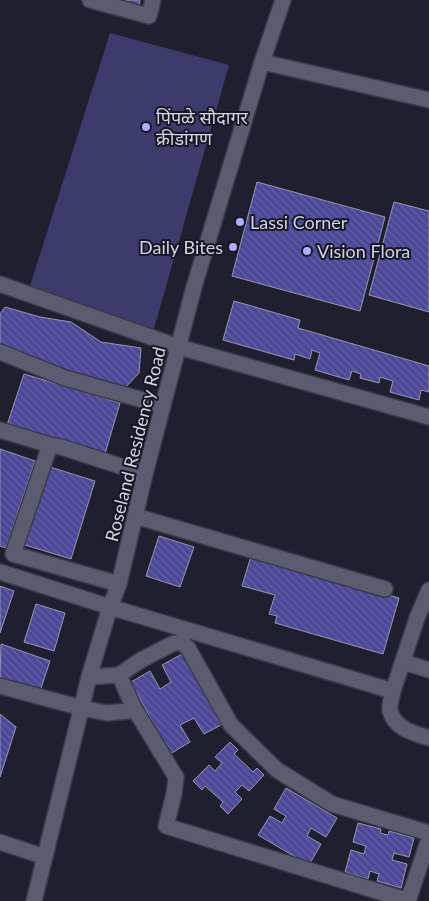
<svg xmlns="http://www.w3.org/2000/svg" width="429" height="901" viewBox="0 0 429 901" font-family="Lato,'Noto Sans Devanagari',sans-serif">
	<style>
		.grass { fill: #3c3b6b }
		.building { fill: url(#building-back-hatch); stroke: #9799ae }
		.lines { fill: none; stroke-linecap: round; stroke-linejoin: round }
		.minor-casing { stroke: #3a3a48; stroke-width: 18 }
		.minor { stroke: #5b5c6f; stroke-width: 15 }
		.poi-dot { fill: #adaffb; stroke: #161626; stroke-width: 2 }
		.labels { text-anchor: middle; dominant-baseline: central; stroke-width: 4; stroke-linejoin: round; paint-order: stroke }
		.poi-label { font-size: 18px; fill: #d4d5e0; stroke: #161626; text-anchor: start }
		.street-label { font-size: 18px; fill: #d4d5e0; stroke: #161626 }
	</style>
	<defs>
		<pattern id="building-back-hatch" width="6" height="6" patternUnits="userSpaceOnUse" patternTransform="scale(1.25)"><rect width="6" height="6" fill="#4c4797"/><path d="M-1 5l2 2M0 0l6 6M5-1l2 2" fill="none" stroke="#6561a5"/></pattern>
	</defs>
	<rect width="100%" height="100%" fill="#1f1f30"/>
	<path class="grass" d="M110 33 229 65 154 329 29 289Z"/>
	<path class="building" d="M116 0H140L139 7Z
		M257 182 385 217 360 311 232 276Z
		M394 202 429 211V312L369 295Z
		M234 301 300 320 298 328 429 366V392L421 390 419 400 390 392 393 381 380 377 379 383 360 378 361 374 352 371 349 380 315 370 320 353 312 350 310 359 295 354 294 360 223 340Z
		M5 307 40 317 71 322 101 342 141 348 139 373 123 390 50 370 0 348V314Z
		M24 374 120 403 104 457 6 428Z
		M0 449 35 461 6 548 0 546Z
		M50 467 95 481 71 559 25 545Z
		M159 536 194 547 180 587 146 576Z
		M251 556 399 598 383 654 275 623 277 616 269 614 275 595 242 586Z
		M0 586 14 591 0 633Z
		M36 604 65 613 54 651 24 642Z
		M1 644 50 661 40 691 0 677Z
		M182 654 221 725 204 734 194 718 180 725 190 742 170 754 131 682 150 671 160 689 171 682 162 665Z
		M0 714 16 727 0 777Z
		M230 742 238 750 234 754 253 772 257 768 264 775 249 791 242 785 235 792 242 799 228 814 220 806 223 802 205 786 202 790 193 781 209 765 215 771 222 763 215 757Z
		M286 788 337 818 326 837 311 828 307 836 321 844 309 865 258 835 270 816 282 823 286 816 274 809Z
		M358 823 381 829 380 833 388 835 389 831 414 838 409 857 394 853 392 860 407 864 401 888 377 881 379 874 370 871 368 879 345 872 351 850 364 854 366 846 353 842Z"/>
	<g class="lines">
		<g class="minor-casing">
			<path id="minor" d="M90 0 149 16 153 0
				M262 62 429 100
				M0 284 179 347 429 417
				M0 352 65 378 136 398 163 406
				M0 430 50 445 61 447 145 474
				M50 445 13 554 119 584
				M135 516 385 589
				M0 572 110 607 393 691 417 618 429 590
				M403 662 429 670
				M119 675 134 708
				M89 677 119 675 141 660 172 644 181 642 188 648 231 725 277 770 332 804 429 833
				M0 686 82 708 107 713 129 711 134 708 176 777 174 794 166 826 409 901
				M393 691C392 697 389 705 390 711 395 729 414 733 429 738
				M0 842 45 857
				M34 901 89 677 110 607 119 584 145 474 194 287 262 62 283 0
				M408 901 429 839"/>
		</g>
		<use href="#minor" class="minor"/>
	</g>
	<g class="poi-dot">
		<circle cx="146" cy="127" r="5"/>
		<circle cx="240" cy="222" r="5"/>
		<circle cx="233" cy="247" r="5"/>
		<circle cx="307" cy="251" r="5"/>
	</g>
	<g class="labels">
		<g class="poi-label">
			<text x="156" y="117">पिंपळे सौदागर<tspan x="156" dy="21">क्रीडांगण</tspan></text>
			<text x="250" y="222">Lassi Corner</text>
			<text x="223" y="247" text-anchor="end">Daily Bites</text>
			<text x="317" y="251">Vision Flora</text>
		</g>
		<g class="street-label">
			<text transform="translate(135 444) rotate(-76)">Roseland Residency Road</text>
		</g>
	</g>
</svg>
